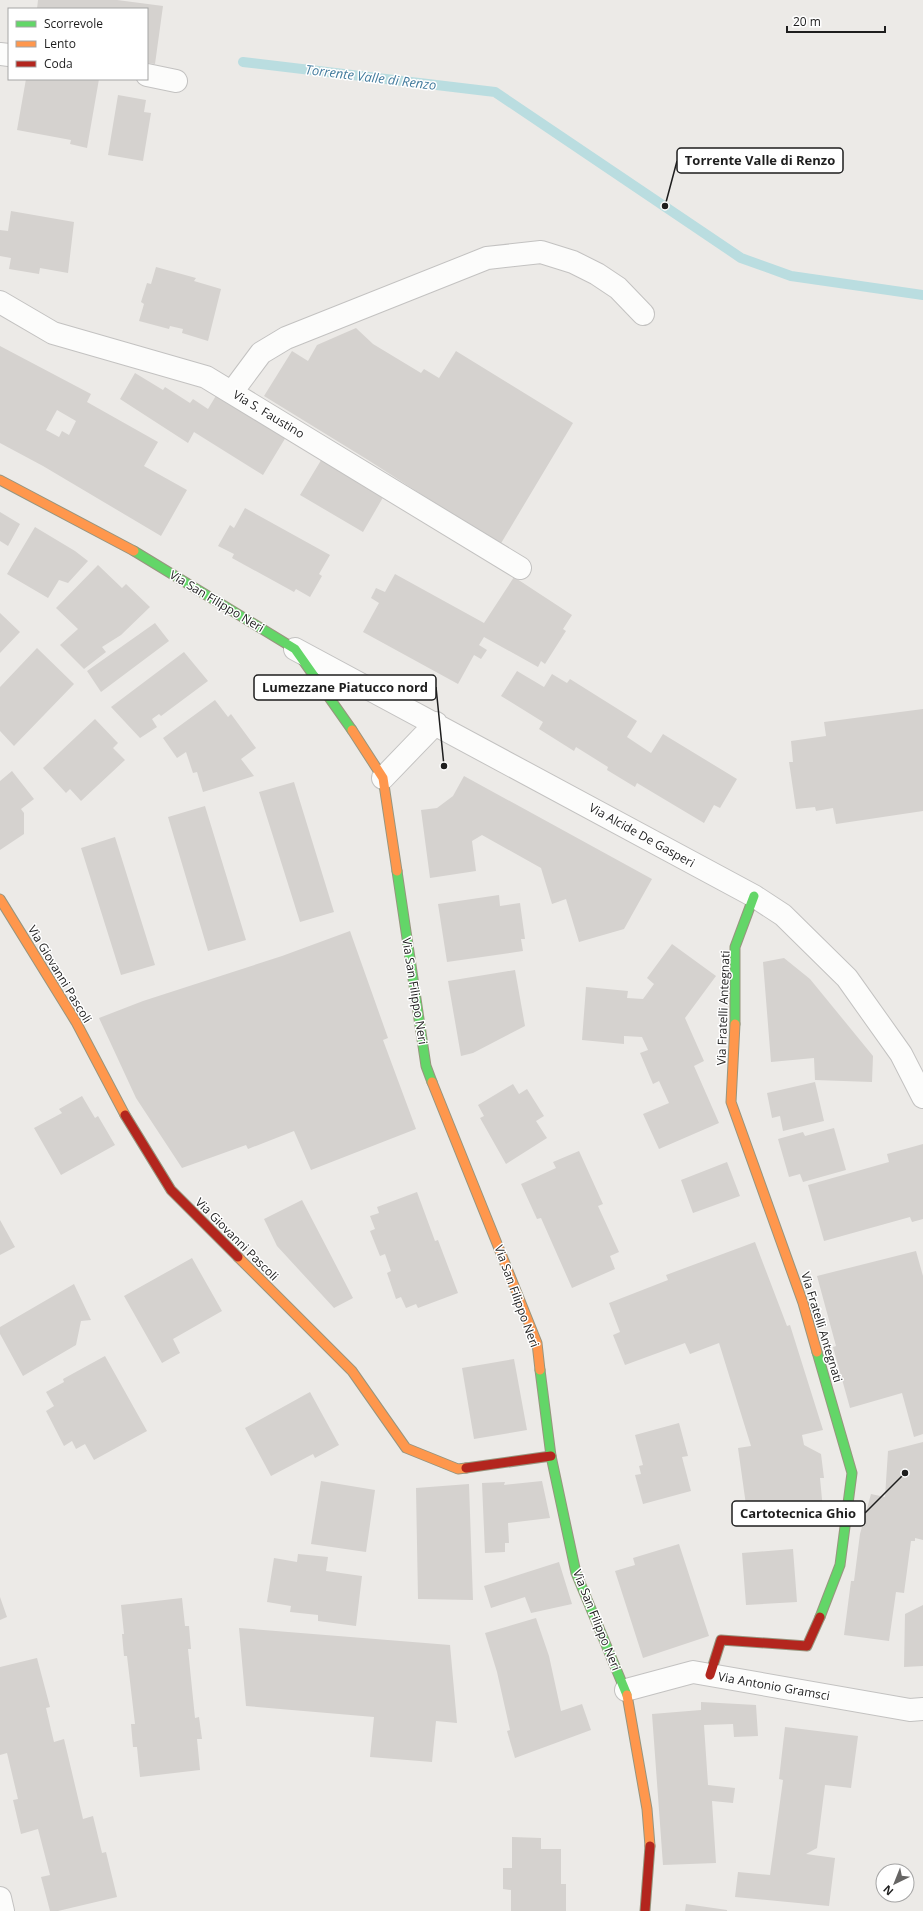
<svg xmlns="http://www.w3.org/2000/svg" width="923" height="1911" viewBox="0 0 923 1911" font-family="'Open Sans',sans-serif">
	<style>
		.lines { fill: none; stroke-linecap: round; stroke-linejoin: round }
		.stream { stroke: #badde0; stroke-width: 10 }
		.building { fill: #d5d2cf; fill-rule: evenodd }
		.street-casing { stroke: #c3c2c1; stroke-width: 24 }
		.fast-casing { stroke: #97957e; stroke-width: 11 }
		.slow-casing { stroke: #97957e; stroke-width: 11 }
		.jam-casing { stroke: #97957e; stroke-width: 11 }
		.street { stroke: #fcfcfb; stroke-width: 22 }
		.fast { stroke: #63d668; stroke-width: 9 }
		.slow { stroke: #ff974d; stroke-width: 9 }
		.jam { stroke: #b3261e; stroke-width: 9 }
		.labels { text-anchor: middle; dominant-baseline: central; stroke-width: 3; stroke-linejoin: round; paint-order: stroke }
		.street-label { font-size: 12px; fill: #1e1e1e; stroke: #fff }
		.water-label { font-size: 13px; font-style: italic; fill: #447c9e; stroke: #fff }
		.leader { fill: none; stroke: #1e1e1e; stroke-width: 1.5 }
		.callout-dot { fill: #1e1e1e; stroke: #fff; stroke-width: 1.5 }
		.callout { fill: #fff; stroke: #1e1e1e; stroke-width: 1.5 }
		.callout-label { font-size: 13px; text-anchor: middle; font-weight: bold; fill: #1e1e1e }
	</style>
	<rect width="100%" height="100%" fill="#eceae7"/>
	<g class="lines">
		<path class="stream" d="M243 62 495 92 741 258 791 276 923 295"/>
	</g>
	<path class="building" d="M38 0H117L163 6 155 64 147 63V9H37Z
		M26 79H99L87 148 70 144 71 140 17 130Z
		M118 95 146 100 144 112 151 113 143 161 108 155Z
		M11 211 74 222 68 273 40 268 39 274 9 269 11 258 0 256V230L8 231Z
		M156 267 196 278 194 281 221 289 208 341 182 333 183 329 170 326 169 329 139 321 144 304 141 302 147 283 151 284Z
		M356 328 373 344 421 373 424 369 439 378 456 351 573 423 500 545 368 460 264 396 292 351 308 361 317 345Z
		M0 346 91 394 87 402 158 442 144 466 187 490 161 536 43 466 0 443ZM57 410 76 421 69 435 62 431 59 437 46 430Z
		M135 373 163 390 165 387 190 403 193 399 208 409 217 394 286 437 263 475 194 432 188 443 120 399Z
		M323 457 385 494 363 532 300 495Z
		M245 508 330 555 319 574 322 576 310 597 296 589 294 592 232 558 234 554 218 546 230 525 234 528Z
		M0 512 20 524 8 546 0 541Z
		M35 527 75 551 88 561 68 583 59 580 48 598 7 574Z
		M98 565 122 588 126 584 150 607 121 635 102 647 106 652 84 669 60 645 78 629 56 608Z
		M395 574 484 623 514 577 572 615 563 629 566 631 545 664 541 661 538 667 484 637 479 645 487 650 481 659 474 655 458 684 363 632 379 603 371 598 376 588 385 592Z
		M0 613 20 632 0 653Z
		M155 623 169 641 101 692 87 671Z
		M37 648 74 684 14 746 0 731V687Z
		M184 652 208 681 161 716 159 714 152 719 157 727 140 738 111 707Z
		M517 671 544 687 552 674 567 683 570 679 637 721 627 737 651 753 663 734 737 779 720 808 714 805 704 823 637 783 635 787 607 770 608 767 576 747 574 751 539 729 543 722 501 696Z
		M215 700 228 717 231 714 256 748 241 759 254 776 203 792 197 772 193 773 186 752 177 758 163 738Z
		M923 709V811L836 824 833 808 816 811 815 807 796 809 789 762H793L791 741 826 736 824 722Z
		M95 719 118 743 113 748 125 760 81 801 70 789 66 793 43 768Z
		M12 771 34 799 21 809 24 813V834L0 850V781Z
		M464 776 652 879 624 929 579 942 566 899 552 904 541 868 482 835 472 841 476 871 430 878 421 810 437 808 453 796Z
		M294 782 334 912 300 922 259 792Z
		M205 806 246 940 208 951 168 817Z
		M115 837 155 965 121 975 81 848Z
		M499 895 500 906 520 903 525 939H521L523 951 447 962 438 904Z
		M350 931 388 1038 383 1040 416 1129 311 1170 294 1131 248 1149 246 1145 182 1168 136 1098 99 1018 143 1001 282 956Z
		M672 944 716 976 685 1018 704 1061 694 1066 719 1123 659 1149 643 1114 669 1103 659 1081 653 1084 640 1053 648 1050 642 1037 624 1036V1044L582 1040 586 987 628 991 627 998 643 999 654 984 647 978Z
		M784 958 810 979 873 1056 872 1082 815 1080 814 1058 771 1062 763 962Z
		M515 970 525 1026 473 1053 461 1056 448 981Z
		M815 1082 824 1121 783 1131 780 1116 772 1118 767 1093Z
		M513 1084 519 1094 527 1089 544 1116 536 1121 547 1138 506 1164 480 1118 484 1116 478 1105Z
		M82 1096 95 1118 98 1116 115 1145 61 1175 34 1128 62 1113 59 1109Z
		M834 1128 846 1170 803 1182 800 1174 789 1177 778 1139 803 1132 805 1136Z
		M923 1144V1219L912 1222 910 1217 824 1241 808 1185 889 1162 887 1154Z
		M579 1151 603 1204 598 1206 619 1252 610 1256 615 1269 572 1288 541 1218 537 1219 521 1184 556 1168 553 1162Z
		M727 1162 740 1196 693 1213 681 1180Z
		M417 1192 435 1241 438 1240 458 1293 418 1308 416 1304 406 1308 401 1297 396 1299 387 1273 391 1271 385 1254 380 1256 370 1231 375 1229 370 1216 379 1213 377 1207Z
		M302 1200 353 1298 334 1308 277 1246 264 1219Z
		M0 1220 15 1247 0 1255Z
		M755 1242 787 1326 790 1325 823 1430 802 1435 804 1445 821 1454 824 1478H820L823 1510 793 1513 792 1501 746 1505 738 1448 751 1446 719 1343 690 1354 685 1343 625 1365 613 1335 620 1332 609 1303 668 1280 666 1275Z
		M916 1251 923 1276V1434L914 1437 902 1393 850 1408 833 1347 836 1346 817 1276Z
		M192 1258 222 1311 173 1339 180 1353 162 1363 124 1296Z
		M74 1284 91 1320 81 1321 76 1345 23 1376 0 1334V1327Z
		M105 1356 147 1431 94 1460 85 1444 76 1449 72 1441 64 1446 46 1411 54 1406 46 1392 64 1382 63 1379Z
		M514 1359 527 1430 474 1439 462 1368Z
		M310 1392 339 1445 315 1458 313 1454 271 1476 245 1428Z
		M679 1423 688 1456 682 1457 691 1491 643 1504 635 1475 641 1474 639 1466 643 1465 635 1435Z
		M923 1442V1540L915 1538V1541H911L904 1593 896 1592 889 1641 844 1635 851 1581H854L860 1534 871 1494 885 1497 888 1451Z
		M321 1481 375 1490 366 1552 311 1544Z
		M542 1481 550 1518 508 1523 509 1543H505V1552L485 1553 482 1483 505 1482 504 1485Z
		M469 1484 473 1600 418 1599 416 1488Z
		M679 1544 709 1636 643 1658 615 1571 635 1565 633 1558Z
		M793 1549 797 1602 746 1605 742 1553Z
		M298 1554 328 1557 326 1571 362 1576 356 1626 318 1621V1615L290 1612 291 1606 267 1602 274 1558 297 1562Z
		M559 1562 572 1604 531 1613 525 1597 491 1608 484 1586Z
		M0 1597 7 1617 0 1620Z
		M182 1598 185 1626H189L191 1649H188L195 1718 199 1717 202 1739H197L200 1770 140 1777 137 1747H133L131 1724H135L127 1656H124L122 1634H124L121 1605Z
		M923 1605V1666L904 1667 905 1614Z
		M536 1618 549 1656 561 1711 582 1704 591 1730 515 1758 507 1731 510 1730 497 1672 485 1633Z
		M239 1628 450 1645 457 1723 436 1721 432 1762 370 1757 374 1717 246 1706Z
		M37 1658 50 1707 46 1708 54 1742 64 1739 83 1819 93 1816 102 1853 106 1852 117 1897 58 1911H50L41 1877 50 1875 38 1829 21 1834 13 1800 18 1799 7 1753 0 1755V1667Z
		M701 1702 756 1705 758 1736 734 1737 733 1724 704 1725 708 1785 735 1788 733 1803 712 1801 716 1863 663 1865 652 1714 701 1710Z
		M785 1727 858 1736 851 1788 825 1785 817 1848 806 1854 835 1858 829 1906 735 1897 738 1872 770 1875 783 1780 779 1779Z
		M512 1837 541 1838V1849H561V1884H566V1911H511V1890L503 1889V1868H512Z
		M686 1904 727 1910V1911H685Z"/>
	<g class="lines">
		<g class="street-casing">
			<path id="street" d="M0 54 9 55
				M147 75 176 81
				M0 302 53 333 206 377 520 568
				M232 392 261 353 286 338 487 258 541 252 573 262 597 274 618 288 643 314
				M295 649 754 896 783 915 847 978 901 1054 923 1097
				M383 778 436 723
				M626 1690 693 1672 910 1710 923 1709
				M0 1898 3 1911"/>
		</g>
		<g class="fast-casing">
			<path id="fast" d="M134 551 295 649 352 730
				M397 871 426 1066 432 1082
				M735 1024V947L754 896
				M817 1352 852 1473 840 1565 820 1617
				M540 1370 551 1456 576 1573 627 1695"/>
		</g>
		<g class="slow-casing">
			<path id="slow" d="M0 480 134 551
				M352 730 383 778 397 871
				M0 899 76 1022 125 1115
				M735 1024 731 1102 803 1303 817 1352
				M432 1082 537 1343 540 1370
				M238 1257 352 1371 406 1448 458 1469 466 1468
				M627 1695 647 1809 650 1846"/>
		</g>
		<g class="jam-casing">
			<path id="jam" d="M125 1115 171 1190 238 1257
				M466 1468 551 1456
				M710 1675 721 1640 807 1646 820 1617
				M645 1911 650 1846"/>
		</g>
		<use href="#street" class="street"/>
		<use href="#fast" class="fast"/>
		<use href="#slow" class="slow"/>
		<use href="#jam" class="jam"/>
	</g>
	<g class="labels">
		<g class="street-label">
			<text transform="translate(269 414) rotate(31)">Via S. Faustino</text>
			<text transform="translate(217 601) rotate(31)">Via San Filippo Neri</text>
			<text transform="translate(642 835) rotate(29)">Via Alcide De Gasperi</text>
			<text transform="translate(60 974) rotate(59)">Via Giovanni Pascoli</text>
			<text transform="translate(415 991) rotate(81)">Via San Filippo Neri</text>
			<text transform="translate(723 1008) rotate(-88)">Via Fratelli Antegnati</text>
			<text transform="translate(237 1239) rotate(45)">Via Giovanni Pascoli</text>
			<text transform="translate(517 1296) rotate(70)">Via San Filippo Neri</text>
			<text transform="translate(822 1327) rotate(73)">Via Fratelli Antegnati</text>
			<text transform="translate(597 1620) rotate(68)">Via San Filippo Neri</text>
			<text transform="translate(774 1686) rotate(10)">Via Antonio Gramsci</text>
		</g>
		<g class="water-label">
			<text transform="translate(371 77) rotate(7)">Torrente Valle di Renzo</text>
		</g>
	</g>
	<path class="leader" d="M665 206L677 161M444 766L436 687M905 1473L865 1513"/>
	<g class="callout-dot">
		<circle cx="665" cy="206" r="4"/>
		<circle cx="444" cy="766" r="4"/>
		<circle cx="905" cy="1473" r="4"/>
	</g>
	<g class="callout">
		<rect x="677" y="148" width="166" height="25" rx="4"/>
		<rect x="254" y="675" width="182" height="25" rx="4"/>
		<rect x="732" y="1501" width="133" height="25" rx="4"/>
	</g>
	<g class="callout-label">
		<text x="760" y="165">Torrente Valle di Renzo</text>
		<text x="345" y="692">Lumezzane Piatucco nord</text>
		<text x="798" y="1518">Cartotecnica Ghio</text>
	</g>
	<rect x="8" y="8" width="140" height="72" fill="#ffffff" stroke="#a5a5a5"/>
	<rect x="16" y="21" width="20" height="6" fill="#63d668" stroke="#a5a5a5"/>
	<text x="44" y="28" font-size="12" fill="#1e1e1e">Scorrevole</text>
	<rect x="16" y="41" width="20" height="6" fill="#ff974d" stroke="#a5a5a5"/>
	<text x="44" y="48" font-size="12" fill="#1e1e1e">Lento</text>
	<rect x="16" y="61" width="20" height="6" fill="#b3261e" stroke="#a5a5a5"/>
	<text x="44" y="68" font-size="12" fill="#1e1e1e">Coda</text>
	<g transform="translate(895 1883) rotate(223)"><circle r="19" fill="#ffffff" stroke="#a5a5a5"/>
	<path d="M0-3L7 15L0 10L-7 15Z" fill="#666564"/>
	<text y="-6" font-size="11" font-weight="bold" text-anchor="middle" fill="#1e1e1e">N</text>
	</g>
	<path d="M787 26v6h98v-6" fill="none" stroke="#1e1e1e" stroke-width="2"/>
	<text x="793" y="26" font-size="12" fill="#1e1e1e" stroke="#ffffff" stroke-width="3" paint-order="stroke">20 m</text>
</svg>
